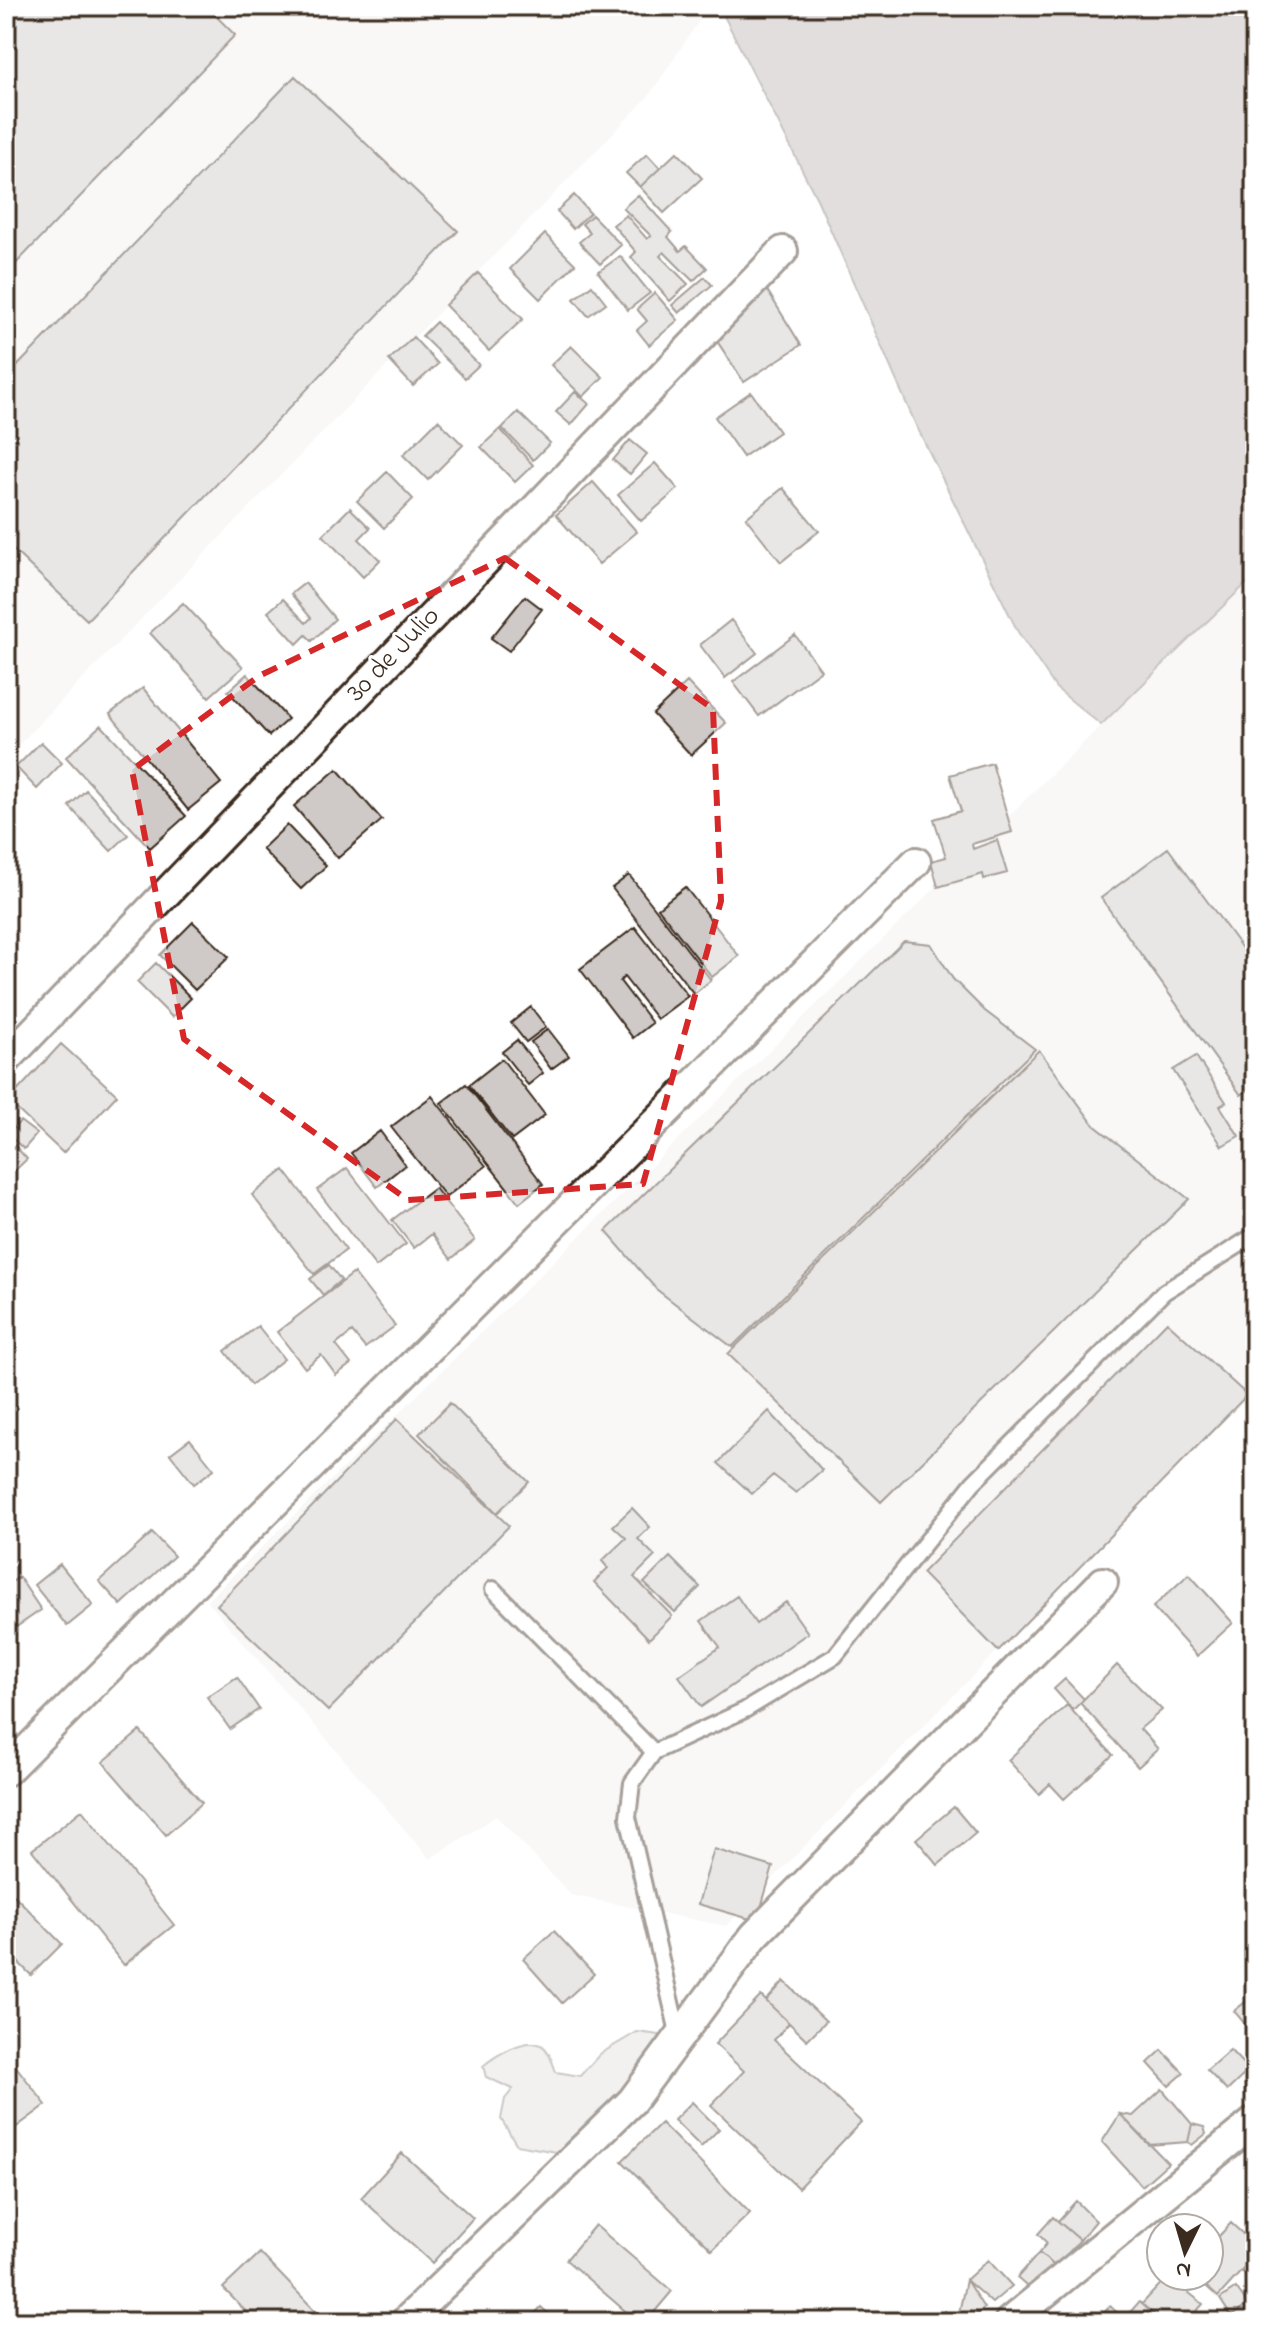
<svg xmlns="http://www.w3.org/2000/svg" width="1261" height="2328" viewBox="0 0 1261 2328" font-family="'Indie Flower',sans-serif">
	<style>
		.built { fill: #f1efee }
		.green { fill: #e2e0de; stroke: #8e857e; stroke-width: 2 }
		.water { fill: #bcb6b3; stroke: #887e77; stroke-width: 2 }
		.building { fill: #cfcac7; stroke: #3b2a1e; stroke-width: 2 }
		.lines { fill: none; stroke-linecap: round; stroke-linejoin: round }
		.lane-casing { stroke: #3b2a1e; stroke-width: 20 }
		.street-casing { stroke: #3b2a1e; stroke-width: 34 }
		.lane { stroke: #fff; stroke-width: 14 }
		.street { stroke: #fff; stroke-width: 28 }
		.marked { fill: none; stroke: #d62828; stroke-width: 6; stroke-dasharray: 16 10; stroke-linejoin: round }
		.labels { text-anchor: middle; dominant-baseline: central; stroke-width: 6; stroke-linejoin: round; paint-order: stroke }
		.street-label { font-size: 28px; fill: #3b2a1e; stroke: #fff }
	</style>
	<rect width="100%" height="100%" fill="#fff"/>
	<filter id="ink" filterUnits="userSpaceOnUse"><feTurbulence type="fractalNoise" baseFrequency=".0125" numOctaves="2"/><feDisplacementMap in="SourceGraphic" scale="16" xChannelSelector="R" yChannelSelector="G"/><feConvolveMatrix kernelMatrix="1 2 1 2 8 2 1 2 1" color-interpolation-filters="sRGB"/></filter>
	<g filter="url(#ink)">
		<path class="built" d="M6 6H709L649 96 6 758Z
			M1255 575V1390L726 1926 571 1895 496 1816 430 1859 207 1601Z"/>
		<path class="green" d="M637 2032 659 2035 665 2051 562 2153 517 2145 501 2119 505 2099 513 2089 486 2077 483 2066C495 2056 524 2037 541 2045 549 2049 553 2064 556 2072L580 2076 600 2054Z"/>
		<path class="water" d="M723 6H1255V575L1101 725 1056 688 1018 632 915 423 818 201 725 18Z"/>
		<path class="building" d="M6 6H206L235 35 6 274Z
			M295 76 458 231 87 620 6 543V378Z
			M677 152 702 178 664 213 640 187Z
			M647 154 660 168 640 187 626 173Z
			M574 195 590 213 573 229 557 211Z
			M638 195 672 232 668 237 680 251 686 246 707 268 693 281 664 252 660 256 688 284 670 301 631 257 636 252 613 225 626 215 647 239 651 236 623 208Z
			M592 215 621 245 600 264 579 242 590 233 582 224Z
			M545 234 575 264 540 299 510 269Z
			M620 256 650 293 628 310 598 272Z
			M478 273 523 319 489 351 445 305Z
			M705 277 712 285 679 313 672 305Z
			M592 285 606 303 588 316 574 299Z
			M765 287 801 345 744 382 715 338Z
			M655 293 678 320 649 345 637 330 647 321 637 309Z
			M436 322 479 365 465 378 422 336Z
			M413 337 438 364 413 386 389 360Z
			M571 346 603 377 583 397 551 365Z
			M575 392 589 404 571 425 556 412Z
			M751 392 779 432 743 457 715 417Z
			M518 412 550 443 533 460 502 428Z
			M438 420 463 445 428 480 403 455Z
			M500 429 533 465 515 482 481 447Z
			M630 440 647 454 630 474 613 460Z
			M655 463 678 489 641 521 618 495Z
			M387 472 413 499 384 528 357 501Z
			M593 482 637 532 599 564 556 515Z
			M783 488 819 531 781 562 746 518Z
			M350 508 370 528 359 539 380 560 363 577 323 535Z
			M305 583 335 619 312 641 306 635 297 644 268 612 283 599 306 623 311 618 291 594Z
			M525 596 542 609 509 651 491 638Z
			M183 603 243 667 209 697 150 633Z
			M731 620 757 653 725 678 700 645Z
			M795 635 821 670 759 716 733 682Z
			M247 674 288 719 269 736 228 691Z
			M687 682 726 723 691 755 653 714Z
			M143 688 221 783 188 810 110 714Z
			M101 725 186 816 150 848 66 757Z
			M41 742 62 763 37 789 16 767Z
			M992 763 1012 832 972 844 973 849 997 840 1007 873 984 879 983 874 938 887 931 861 946 857 934 819 961 811 950 775Z
			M337 769 382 820 338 858 294 806Z
			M86 790 128 835 111 851 69 806Z
			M287 825 326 866 301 889 262 849Z
			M1168 848 1255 966V1085L1241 1095 1101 898Z
			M629 875 711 980 694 994 612 888Z
			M685 887 739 956 712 977 658 908Z
			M193 922 229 957 195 990 160 955Z
			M635 927 688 996 657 1019 624 977 620 981 652 1023 633 1038 580 969Z
			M904 941 931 944 953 979 985 1011 1035 1049 732 1347 656 1289 606 1231Z
			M156 963 191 998 172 1017 137 982Z
			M531 1007 546 1027 526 1042 511 1023Z
			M548 1029 569 1056 551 1069 531 1042Z
			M517 1040 543 1073 528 1085 502 1052Z
			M61 1044 117 1095 63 1153 8 1101Z
			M1039 1050 1094 1125 1189 1199 881 1502 728 1354Z
			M1196 1056 1226 1102 1220 1106 1239 1136 1222 1146 1173 1070Z
			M502 1059 545 1115 512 1140 469 1085Z
			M466 1084 543 1184 519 1203 441 1103Z
			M432 1096 486 1166 446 1197 391 1127Z
			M20 1121 37 1134 24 1149 8 1135Z
			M380 1131 405 1165 377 1187 351 1153Z
			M6 1136 27 1159 6 1179Z
			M1255 1150V1171L1245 1162Z
			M347 1168 406 1244 376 1267 317 1190Z
			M284 1170 346 1250 314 1274 252 1195Z
			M435 1188 475 1240 451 1259 432 1234 414 1248 392 1220Z
			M329 1265 341 1280 323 1295 310 1279Z
			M354 1273 395 1326 365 1348 352 1332 336 1345 351 1364 336 1375 321 1355 305 1368 277 1332Z
			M1167 1322 1247 1395 998 1651 922 1573Z
			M258 1326 284 1359 251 1385 225 1351Z
			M450 1403 529 1482 497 1513 419 1434Z
			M769 1411 822 1470 796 1493 773 1475 752 1494 718 1463Z
			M397 1419 509 1526 328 1711 217 1605Z
			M190 1439 214 1469 194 1484 170 1454Z
			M632 1508 650 1527 638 1539 655 1556 634 1577 672 1616 649 1639 594 1582 608 1568 602 1561 626 1538 613 1526Z
			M152 1533 174 1556 121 1605 99 1581Z
			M670 1557 700 1587 675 1612 644 1583Z
			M60 1564 93 1605 67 1626 34 1585Z
			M1189 1574 1233 1623 1197 1656 1153 1607Z
			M19 1577 41 1610 6 1634V1586Z
			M737 1596 756 1624 786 1602 808 1633 701 1707 679 1676 720 1647 701 1621Z
			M1117 1665 1162 1710 1140 1729 1158 1749 1138 1767 1080 1703Z
			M237 1677 259 1709 230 1729 207 1697Z
			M1065 1679 1084 1699 1073 1710 1054 1689Z
			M1067 1705 1113 1755 1064 1799 1050 1784 1039 1794 1008 1760Z
			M140 1731 202 1803 166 1835 103 1762Z
			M954 1807 976 1833 938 1865 916 1839Z
			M82 1810 174 1925 124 1965 32 1850Z
			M714 1849 773 1867 757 1921 698 1904Z
			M14 1895 62 1944 31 1975 6 1950V1902Z
			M554 1931 594 1974 562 2003 523 1959Z
			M784 1981 826 2021 807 2040 766 2001Z
			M761 1996 789 2023 774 2040 861 2122 798 2188 711 2105 744 2071 715 2044Z
			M1253 1996 1255 1999V2036L1234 2011Z
			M1162 2050 1184 2073 1169 2086 1148 2063Z
			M1230 2050 1249 2070 1227 2091 1207 2070Z
			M11 2060 46 2105 7 2134 6 2064Z
			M1162 2089 1192 2124 1188 2142 1149 2145 1120 2114 1133 2116Z
			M692 2102 719 2129 701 2147 674 2120Z
			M1120 2114 1168 2163 1142 2186 1102 2142Z
			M661 2123 750 2213 712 2250 622 2161Z
			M1192 2124 1204 2127 1206 2134 1192 2145 1188 2142Z
			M402 2153 473 2218 432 2263 361 2198Z
			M1076 2201 1096 2221 1080 2240 1058 2221Z
			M1053 2217 1080 2240 1056 2267 1039 2253 1047 2243 1038 2234Z
			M1231 2223 1255 2245V2256L1218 2297 1195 2276H1209V2247Z
			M595 2225 672 2291 646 2322H638L566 2260Z
			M260 2253 326 2322H256L223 2288Z
			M1039 2253 1056 2267 1034 2293 1017 2278Z
			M1254 2257 1255 2258V2282L1242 2271Z
			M988 2260 1012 2286 992 2303 966 2280Z
			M1168 2276 1203 2304 1187 2322H1162L1142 2304Z
			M966 2280 984 2308 968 2322H957Z
			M1236 2288 1248 2305 1231 2316 1220 2299Z
			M1139 2302 1142 2304 1162 2322H1127L1124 2319Z
			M1110 2306 1124 2319 1127 2322H1096Z
			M541 2307 558 2322H527Z
			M945 2311 956 2322H934Z"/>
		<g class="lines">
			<g class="lane-casing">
				<path id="lane" d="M493 1589 654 1752
					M679 2037 628 1817 632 1783 654 1752 745 1710 835 1656 973 1483 1164 1292 1255 1235"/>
			</g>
			<g class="street-casing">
				<path id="street" d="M6 1060 783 251
					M6 1771 916 862
					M405 2322 632 2101 754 1936 1103 1582
					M1009 2322 1255 2121"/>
			</g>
			<use href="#lane" class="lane"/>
			<use href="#street" class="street"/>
		</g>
	</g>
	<path d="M0 0H1261V2328H0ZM505 558 713 709 721 901 643 1184 408 1200 184 1039 132 770 259 676Z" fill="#fff" fill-opacity=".55" fill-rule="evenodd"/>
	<path class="marked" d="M505 558 713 709 721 901 643 1184 408 1200 184 1039 132 770 259 676Z"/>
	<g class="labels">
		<g class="street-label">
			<text transform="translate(394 655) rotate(-46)">30 de Julio</text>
		</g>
	</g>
	<rect width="1261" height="2328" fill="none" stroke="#fff" stroke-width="32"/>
	<rect x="16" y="16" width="1229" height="2296" fill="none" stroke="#3b2a1e" stroke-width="3" filter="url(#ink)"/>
	<g transform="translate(1185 2252) rotate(185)"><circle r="38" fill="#ffffff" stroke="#b1aaa5" stroke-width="2"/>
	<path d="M0-6L14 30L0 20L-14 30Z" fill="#3b2a1e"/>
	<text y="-12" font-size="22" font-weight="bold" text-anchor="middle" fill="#3b2a1e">N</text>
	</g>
</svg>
